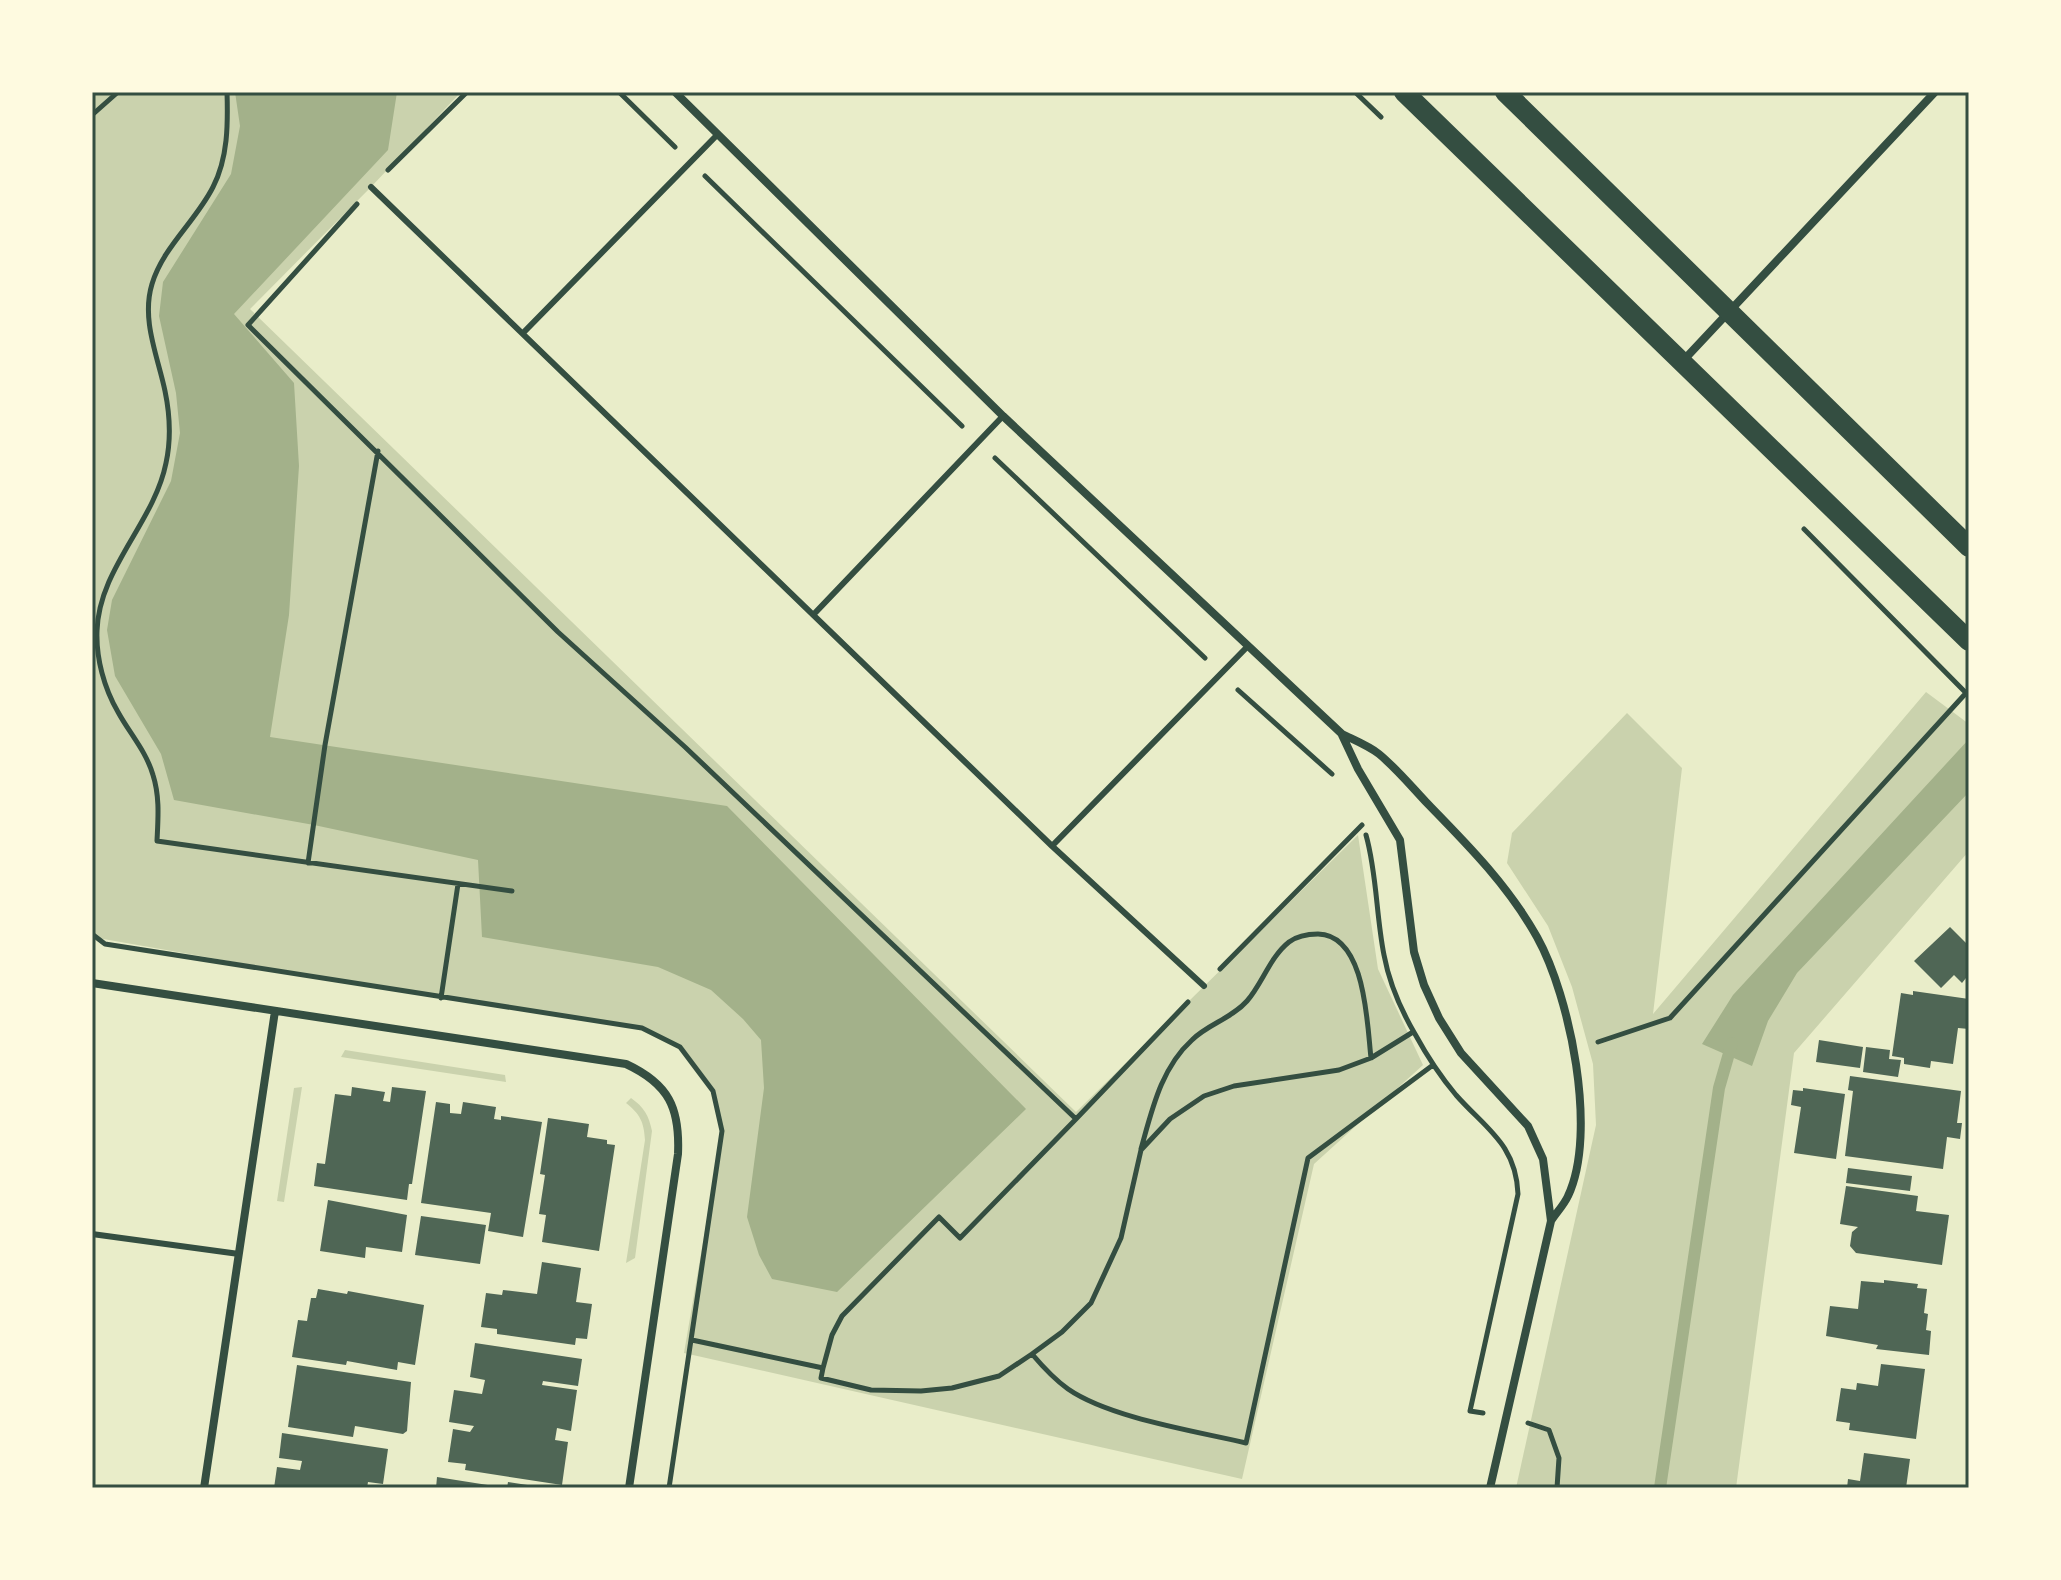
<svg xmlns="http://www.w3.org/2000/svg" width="2061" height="1580" viewBox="0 0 2061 1580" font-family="Arial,sans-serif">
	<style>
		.green { fill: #cad2ad }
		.water { fill: #a3b18a }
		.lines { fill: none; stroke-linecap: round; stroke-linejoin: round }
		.stream { stroke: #a3b18a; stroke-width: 12 }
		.building { fill: #4f6655 }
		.path { stroke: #344e41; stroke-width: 5 }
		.service { stroke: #344e41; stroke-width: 6 }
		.minor { stroke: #344e41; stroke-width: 8 }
		.primary { stroke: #344e41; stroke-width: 20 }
		.neatline { fill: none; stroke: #344e41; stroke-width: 3 }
	</style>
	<rect width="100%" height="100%" fill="#e9edc9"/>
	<path class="green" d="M92 92H461L371 187 250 309 1076 1112 1358 835 1378 969 1423 1065 1314 1164 1242 1479 684 1353 722 1131 713 1090 680 1047 642 1028 441 998 92 937Z
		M1926 692 1969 724V851L1794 1053 1736 1488H1516L1596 1125 1593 1064 1572 987 1548 926 1507 863 1512 833 1627 713 1682 768 1653 1014Z
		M345 1050 505 1075 506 1082 341 1057Z
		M302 1087 284 1202 277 1201 294 1088Z
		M631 1098C644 1107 649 1116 652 1131L635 1258 626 1263 645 1140C644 1122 640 1114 626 1103Z"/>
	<path class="water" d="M235 92H397L388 150 234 314 294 383 299 466 289 615 270 737 727 806 1026 1109 837 1292 772 1279 759 1255 747 1217 764 1088 761 1040 743 1019 711 990 658 967 482 937 478 860 314 825 174 800 161 754 115 676 107 630 112 600 171 481 180 433 176 393 159 316 163 282 231 174 240 126Z
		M1969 739V792L1797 973 1768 1021 1752 1066 1702 1044 1733 995Z"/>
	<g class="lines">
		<path class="stream" d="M1660 1488 1719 1088 1732 1043"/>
	</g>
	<path class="building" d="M1950 927 1969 946V981L1966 978 1962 983 1954 975 1941 988 1914 961Z
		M1913 991 1969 999V1029L1958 1028 1953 1064 1931 1061 1930 1068 1904 1064V1058L1892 1056 1901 993 1913 995Z
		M1819 1040 1863 1047 1860 1068 1816 1062Z
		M1866 1047 1890 1050 1889 1059 1901 1060 1898 1077 1863 1072Z
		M1850 1076 1961 1091 1957 1123H1962L1960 1139 1947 1137 1943 1169 1845 1156 1853 1091 1848 1090Z
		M352 1087 385 1092 383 1101 390 1102 392 1087 426 1091 412 1184H409L407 1200 314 1186 317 1163 325 1164 335 1094 351 1096Z
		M1803 1088 1845 1094 1836 1159 1794 1153 1801 1107 1791 1105 1793 1090 1803 1091Z
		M436 1102 450 1104V1113L461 1114 463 1102 496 1107 494 1119 501 1120V1116L542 1122 523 1237 488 1231 491 1213 421 1203Z
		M548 1118 589 1124 587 1137 607 1140V1144L615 1145 599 1251 542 1242 546 1215 539 1214 545 1175 540 1174Z
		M1848 1168 1912 1176 1910 1191 1846 1183Z
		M1846 1186 1918 1196 1916 1211 1949 1215 1942 1265 1856 1253 1850 1246 1852 1232 1858 1227 1840 1224Z
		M328 1200 407 1215 402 1252 366 1247 365 1258 320 1251Z
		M421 1216 486 1225 480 1264 415 1255Z
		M542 1262 581 1268 576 1302 592 1304 587 1339 576 1338 575 1345 497 1334V1329L481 1327 486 1293 502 1295 503 1290 537 1294Z
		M1884 1280 1918 1284 1917 1288 1927 1289 1924 1313 1928 1314 1926 1330 1931 1331 1929 1355 1876 1349 1878 1345 1826 1336 1830 1306 1858 1309 1861 1281 1884 1283Z
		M318 1289 347 1294 348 1291 424 1305 415 1365 398 1362 397 1370 347 1361 346 1365 292 1357 298 1320 307 1321 311 1298H316Z
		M475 1343 582 1359 578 1386 543 1381 542 1385 577 1390 571 1431 557 1428 555 1440 568 1442 562 1485 465 1470 466 1464 448 1462 453 1429 470 1432 474 1426 449 1422 454 1390 482 1394 485 1380 470 1377Z
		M1881 1364 1925 1369 1916 1439 1849 1430 1850 1423 1836 1421 1841 1388 1856 1390 1857 1383 1878 1386Z
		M297 1365 411 1382 407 1431 403 1434 355 1426 353 1437 288 1427Z
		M282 1433 388 1449 383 1484 368 1482 367 1488H274L277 1467 300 1470 302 1461 279 1458Z
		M1864 1453 1910 1459 1906 1488H1847L1848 1479 1860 1481Z
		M437 1477 494 1486 493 1488H436Z
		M508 1482 534 1486V1488H507Z"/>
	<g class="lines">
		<path class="path" d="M227 92C228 124 228 158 213 187 196 221 163 247 152 284 141 320 158 357 165 391 170 415 171 440 166 463 154 523 99 568 97 631 96 658 104 688 118 712 130 734 146 751 153 775 160 797 158 819 157 841L512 891
			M619 92 675 147
			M1355 92 1381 117
			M92 115 118 92
			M388 170 467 92
			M705 176 962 426
			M357 204 248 325 558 632 685 747 1076 1119 960 1238 939 1217 842 1316 832 1335 823 1368 692 1340
			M995 458 1205 658
			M1804 529 1969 696
			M1238 690 1332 774
			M1366 835C1377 874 1376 915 1384 955 1389 982 1401 1010 1415 1034 1427 1056 1440 1076 1456 1095 1486 1129 1516 1144 1518 1194L1470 1411 1483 1413
			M308 863 325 745 378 451
			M92 934 105 944 642 1028 680 1047 713 1091 722 1131 669 1488
			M1220 969 1362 825
			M441 998 458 884
			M1598 1042 1670 1018 1966 693
			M1076 1119 1188 1002
			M1141 1149C1152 1110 1161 1068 1192 1040 1208 1024 1231 1019 1247 1001 1262 984 1270 957 1289 942 1297 936 1308 934 1318 934 1366 935 1367 1024 1371 1058
			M1032 1354 1062 1332 1091 1303 1121 1238 1141 1150 1170 1119 1204 1096 1234 1086 1339 1070 1371 1058 1413 1032
			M823 1368 821 1378 871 1390 921 1391 952 1388 999 1376 1032 1354C1043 1367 1054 1379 1068 1389 1110 1418 1195 1431 1246 1443L1308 1158 1433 1065
			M1528 1423 1549 1430 1559 1458 1557 1488"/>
		<path class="service" d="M371 187 1052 846 1204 986
			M524 332 718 134
			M814 614 1003 416
			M1052 846 1247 647
			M92 1234 239 1254"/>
		<path class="minor" d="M675 92 1003 416 1342 734C1354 740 1369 746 1379 754 1396 768 1411 786 1426 802 1467 844 1508 885 1537 937 1570 996 1598 1133 1568 1196 1564 1205 1556 1213 1551 1221
			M1681 363 1935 92
			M1342 735 1358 769 1400 840 1414 952 1424 985 1439 1018 1461 1053 1528 1126 1543 1159 1551 1221 1490 1488
			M92 983 626 1064C669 1084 680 1108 678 1154L629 1488
			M204 1488 275 1011"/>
		<path class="primary" d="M1404 92 1969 641
			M1505 92 1969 547"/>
	</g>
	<rect width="2061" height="1580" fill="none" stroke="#fefae0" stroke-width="188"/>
	<rect x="94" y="94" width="1873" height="1392" class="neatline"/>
</svg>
